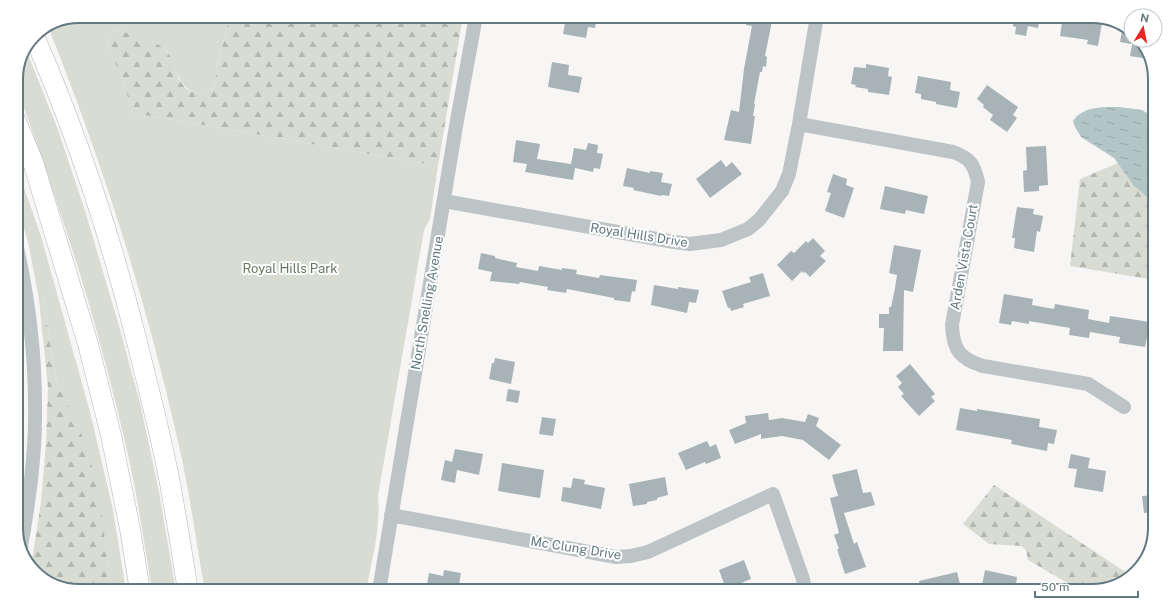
<svg xmlns="http://www.w3.org/2000/svg" width="1171" height="607" viewBox="0 0 1171 607" font-family="'Public Sans',sans-serif">
	<style>
		.green { fill: #d8dcd3 }
		.forest { fill: url(#forest-firs) }
		.water { fill: url(#water-ripples) }
		.building { fill: #a7b3b6 }
		.lines { fill: none; stroke-linecap: round; stroke-linejoin: round }
		.highway-casing { stroke: #b0b7b9; stroke-width: 21 }
		.minor { stroke: #bdc4c6; stroke-width: 14 }
		.highway { stroke: #fff; stroke-width: 20 }
		.labels { text-anchor: middle; dominant-baseline: central; stroke-width: 4; stroke-linejoin: round; paint-order: stroke }
		.street-label { font-size: 13px; fill: #617980; stroke: #fff }
		.park-label { font-size: 13px; fill: #697760; stroke: #fff }
		.rim { fill: none; stroke: #617980; stroke-width: 2 }
	</style>
	<defs>
		<pattern id="forest-firs" width="22" height="20" patternUnits="userSpaceOnUse"><rect width="22" height="20" fill="#d8dcd3"/><path d="M5 1l3.5 6h-7zM16 11l3.5 6h-7z" fill="#b3b7b0"/></pattern>
		<pattern id="water-ripples" width="26" height="14" patternUnits="userSpaceOnUse"><rect width="26" height="14" fill="#b3c6c6"/><path d="M2 4q2-2 4 0t4 0M15 11q2-2 4 0t4 0" fill="none" stroke="#95a6a6"/></pattern>
	</defs>
	<rect width="100%" height="100%" fill="#f7f6f4"/>
	<path class="green" d="M79 16H229L213 88C183 104 178 72 167 51L130 34 115 30 110 33 107 46 120 73 133 113 438 166 430 219 424 230 378 496C381 528 372 560 366 591H205C196 543 190 493 179 446 147 303 103 164 49 29Z
		M27 52 57 127 86 214 119 326 140 403 159 492 176 591H152C144 541 137 491 125 442 104 351 78 262 47 174 37 145 28 116 16 88V75Z
		M16 165 41 236 90 412 113 510 126 591H110L105 540 93 469 75 420 58 391 43 299H39L28 242 16 199Z"/>
	<path class="forest" d="M229 16H463L438 166 133 113 120 73 107 46 110 33 114 30C131 34 154 38 166 51 174 59 175 73 181 82 188 95 202 94 213 88Z
		M1118 163 1134 186 1155 204V280L1070 266 1080 179Z
		M39 299H43L58 391 62 392C74 416 86 442 93 469 103 508 106 551 110 591H79L51 584 31 567 41 502 46 443 48 388Z
		M994 485 1130 575 1124 582 1092 591H1081L1028 560 1026 550 1021 546 989 544 963 524Z"/>
	<path class="water" d="M1119 107 1142 110 1155 118V204L1134 186 1114 158 1081 137 1075 127 1073 121C1083 106 1103 107 1119 107Z"/>
	<path class="building" d="M561 16H597L595 28 588 27 586 38 563 34 565 23 561 22Z
		M748 16H773L765 56 767 57 766 67 763 66 762 72H760L754 104H755L753 116H755L751 144 724 140 731 110 739 112 744 69 752 26 746 25Z
		M1004 16H1040L1038 28 1028 26 1026 36 1015 34 1016 27 1013 26V24L1003 22Z
		M1063 16 1102 23 1098 46 1087 44 1088 40 1060 36Z
		M1123 25 1131 32V44L1120 42Z
		M1133 40H1140L1144 44 1149 59 1130 56Z
		M552 62 569 65 568 75 582 77 579 93 548 87Z
		M866 64 889 68 888 76 892 77 889 95 868 92V89L855 87 856 85 851 84 854 67 866 68Z
		M918 76 951 82 950 90 960 92 957 108 936 104V102L921 99V94L915 93Z
		M987 85 1018 107 1013 115 1017 118 1007 132 990 120 993 115 983 107 984 105 977 99Z
		M516 140 540 144 537 159 571 164 574 148 586 150 588 143 598 145 597 153 603 154 600 169 594 168 593 172 575 168 573 180 525 172 527 164 513 162Z
		M1046 146 1048 185 1039 186V191L1024 192 1023 171 1027 170 1026 147Z
		M721 160 726 167 732 162 742 174 710 198 696 179Z
		M627 168 650 173V171L663 173 661 182 672 184 669 196 662 195 661 196 633 190 634 188 623 186Z
		M833 174 847 179 846 185 854 188 844 218 825 211 831 193 827 192Z
		M885 186 928 196 924 214 906 210 905 214 880 209Z
		M1017 207 1034 209 1033 214 1043 216 1040 232 1037 231 1034 252 1014 248 1015 238H1012Z
		M813 238 825 251 820 256 826 261 810 277 805 272 803 273 802 271 792 281 777 265 791 251 794 253 806 241 808 243Z
		M894 245 921 250 913 292 904 290 903 351H883L884 328H879V314H889V307H891L895 288 897 275 889 273Z
		M481 253 495 256V258L517 263 516 267 538 271 539 266 562 270V268L577 270 576 274 599 278 600 275 637 280 635 292 632 291 630 302 614 300V298L567 289 566 293 547 290 548 287 520 282 519 284 490 281 492 272 478 269Z
		M763 273 770 296 743 304 744 307 731 311 730 308H728L722 291 751 282 749 277Z
		M654 285 678 289V287L699 290 696 303 689 302 687 313 651 305Z
		M1004 294 1033 299 1032 305 1054 309 1055 304 1089 310 1088 319 1109 323 1110 316 1150 322 1145 347 1119 343 1120 337 1090 332 1089 338 1069 335 1070 328 1029 321V324L1012 321 1011 325 999 323Z
		M495 358 515 362 511 384 489 379 492 363H494Z
		M910 364 935 394 931 397 935 401 919 416 901 396 904 394 898 387 902 383 896 376Z
		M508 389 520 391 518 403 506 401Z
		M960 408 977 411V409L1040 419 1039 427 1057 430 1054 444 1048 443 1047 451 1011 444 1012 440 956 430Z
		M768 413 769 420 782 418 805 422 808 414 819 418 816 426 841 445 829 460 803 440 782 436 761 439V434L735 444 729 430 746 423 745 416Z
		M542 417 556 419 553 436 539 434Z
		M707 441 710 447 716 444 721 458 706 464 705 462 686 470 678 453Z
		M455 449 483 454 479 475 457 470 455 483 441 480 445 460 452 462Z
		M1071 454 1090 458 1088 468 1106 471 1103 492 1074 487 1077 469 1068 468Z
		M502 463 544 470 540 498 498 491Z
		M857 469 863 493 871 492 875 505 844 513 854 544 857 542 866 567 845 574 837 549H839L834 535 839 533 830 498 838 496 832 475Z
		M665 477 668 495 657 498V500L647 502V504L633 506 629 484Z
		M573 478 585 480 584 484 605 488 601 509 561 501 563 487 571 488Z
		M1155 495V512L1144 513 1142 496Z
		M744 560 751 579 726 589 719 570Z
		M444 570 461 573 458 591H426L429 573 443 576Z
		M985 570 1017 577 1015 591H989L981 590Z
		M957 572 961 588 950 591H921L919 581Z"/>
	<g class="lines">
		<g class="highway-casing">
			<path id="highway" d="M34 36C77 134 111 238 137 342 148 387 160 432 169 478 176 515 182 553 188 591
				M16 121 33 162 88 344 111 435 130 529 140 591"/>
		</g>
		<path class="minor" d="M799 124 953 152C970 158 974 164 978 182L952 325C953 350 960 359 983 366L1088 384 1124 407
			M444 201 674 242 690 244 721 240 748 229 759 220 782 191 789 174 799 124 817 16
			M16 243C28 296 35 351 35 405 36 453 29 500 21 547
			M391 515 616 557 631 556 648 552 773 494 803 579 805 591
			M379 591 456 126 476 16"/>
		<use href="#highway" class="highway"/>
	</g>
	<g class="labels">
		<g class="street-label">
			<text transform="translate(639 235) rotate(9)">Royal Hills Drive</text>
			<text transform="translate(964 257) rotate(-80)">Arden Vista Court</text>
			<text transform="translate(427 303) rotate(-80)">North Snelling Avenue</text>
			<text transform="translate(576 548) rotate(9)">Mc Clung Drive</text>
		</g>
		<g class="park-label">
			<text x="290" y="268">Royal Hills Park</text>
		</g>
	</g>
	<path d="M0 0H1171V607H0ZM79 23H1092A56 56 0 0 1 1148 79V528A56 56 0 0 1 1092 584H79A56 56 0 0 1 23 528V79A56 56 0 0 1 79 23Z" fill="#fff" fill-rule="evenodd"/>
	<path class="rim" d="M79 23H1092A56 56 0 0 1 1148 79V528A56 56 0 0 1 1092 584H79A56 56 0 0 1 23 528V79A56 56 0 0 1 79 23Z"/>
	<g transform="translate(1143 28) rotate(10)"><circle r="19" fill="#ffffff" stroke="#c0c9cc"/>
	<path d="M0-3L7 15L0 10L-7 15Z" fill="#e72723"/>
	<text y="-6" font-size="11" font-weight="bold" text-anchor="middle" fill="#617980">N</text>
	</g>
	<path d="M1035 591v6h103v-6" fill="none" stroke="#617980" stroke-width="2"/>
	<text x="1041" y="591" font-size="12" fill="#617980" stroke="#ffffff" stroke-width="3" paint-order="stroke">50 m</text>
</svg>
